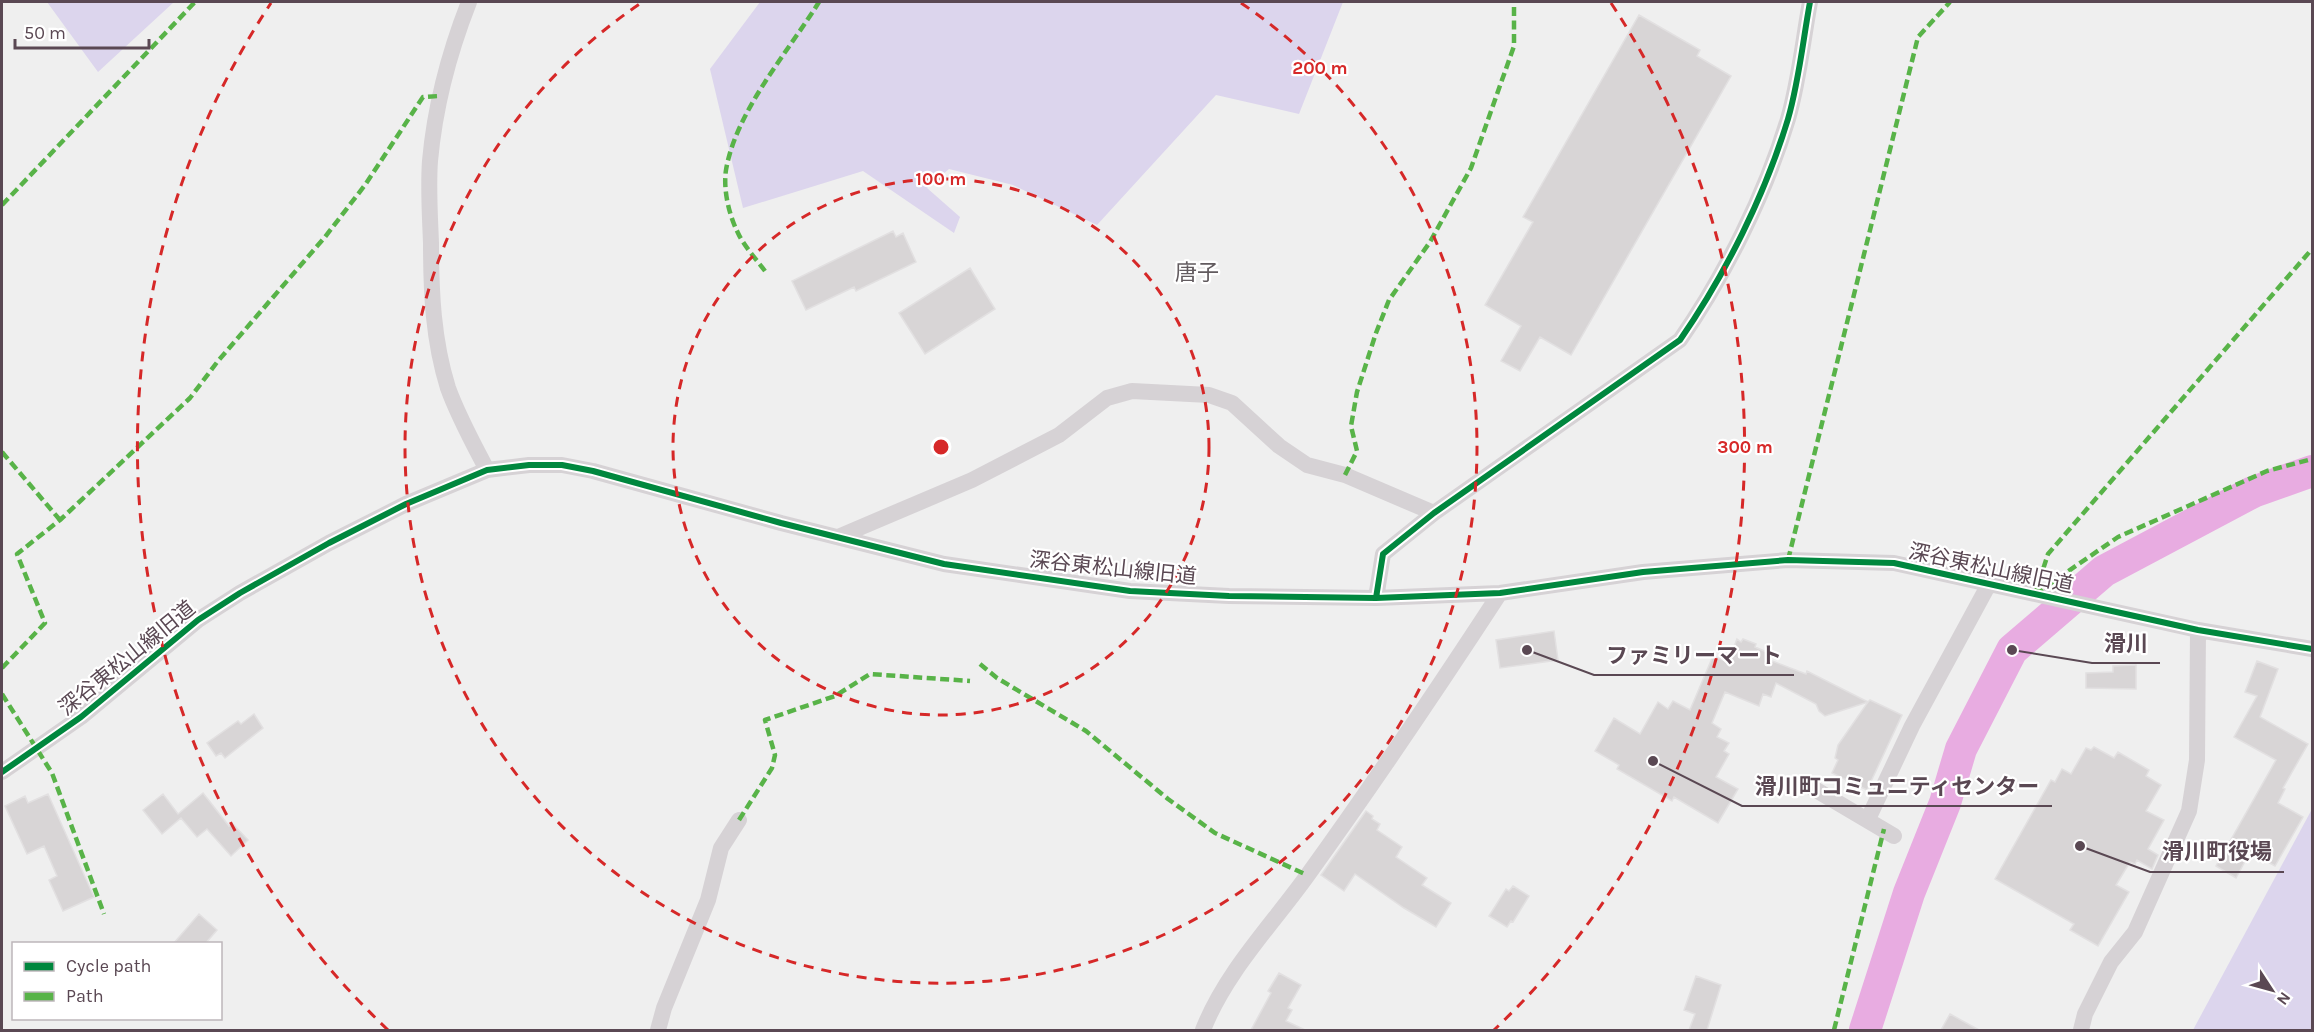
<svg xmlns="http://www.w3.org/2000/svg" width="2314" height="1032" viewBox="0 0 2314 1032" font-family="Karla,'Noto Sans JP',sans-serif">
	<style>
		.green { fill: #dcd5ed }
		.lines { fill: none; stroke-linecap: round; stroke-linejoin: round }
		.river { stroke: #e8ace1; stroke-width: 32 }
		.building { fill: #d8d5d6; stroke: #e2e0e1; stroke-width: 1.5 }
		.minor { stroke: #d6d2d5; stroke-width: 16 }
		.quiet { stroke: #58b348; stroke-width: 4.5; stroke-dasharray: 9 4.5; stroke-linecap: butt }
		.cycleway-casing { stroke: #fff; stroke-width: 10 }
		.cycleway { stroke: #00873e; stroke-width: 6 }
		.ring { fill: none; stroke: #d62828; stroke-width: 3; stroke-dasharray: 10 8 }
		.labels { text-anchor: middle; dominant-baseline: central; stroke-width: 4.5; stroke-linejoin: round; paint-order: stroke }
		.street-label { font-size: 21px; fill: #5a4853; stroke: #fff }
		.neighbourhood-label { font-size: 22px; fill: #625b5f; stroke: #fff }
		.centre { fill: #d62828; stroke: #fff; stroke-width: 3 }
		.ring-label { font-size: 18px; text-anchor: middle; font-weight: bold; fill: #d62828; stroke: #fff; stroke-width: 4.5; stroke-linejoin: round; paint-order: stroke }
		.leader { fill: none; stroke: #5a4853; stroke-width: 2 }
		.callout-dot { fill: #5a4853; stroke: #fff; stroke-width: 2 }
		.callout-label { font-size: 22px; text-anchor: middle; font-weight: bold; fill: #5a4853; stroke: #fff; stroke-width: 4.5; stroke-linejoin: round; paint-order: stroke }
	</style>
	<rect width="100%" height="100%" fill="#efefef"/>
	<path class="green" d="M47 2H174L98 72Z
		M760 2H1343L1299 114 1216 95 1097 225 1013 185 949 169 927 188 960 217 954 233 863 171 743 208 710 69Z
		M2312 809V1030H2193Z"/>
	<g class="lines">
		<path class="river" d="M1865 1030 1909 893 1945 803 1961 749 2012 650 2104 571 2253 492 2312 471"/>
	</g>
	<path class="building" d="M1639 15 1700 50 1697 56 1731 76 1571 355 1540 337 1520 371 1501 361 1521 326 1485 305 1533 222 1523 217Z
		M893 231 896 237 903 233 916 262 856 291 854 287 806 310 792 281Z
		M970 268 995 309 925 354 899 313Z
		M1554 631 1558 660 1500 668 1496 640Z
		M1737 639 1741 642 1743 639 1756 644 1755 647 1769 653 1767 659 1806 674 1807 671 1868 702 1870 700 1902 715 1867 790 1832 773 1838 760 1835 758 1838 745 1868 702 1825 716 1819 711 1816 704 1776 683 1771 697 1763 694 1759 706 1725 692 1712 723 1721 729 1717 737 1729 743 1724 751 1729 754 1716 777 1738 789 1718 823 1674 797 1672 801 1617 769 1619 765 1595 751 1614 718 1640 734 1658 702 1668 709 1673 701 1690 710 1713 656 1728 662Z
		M2257 661 2278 669 2260 717 2308 744 2283 788 2285 789 2278 803 2303 817 2275 866 2250 852 2236 878 2216 866 2276 760 2234 737 2257 696 2245 692Z
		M2136 665V689L2086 688V673L2113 672V666Z
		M254 714 263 728 225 758 221 753 216 756 207 743 238 721 241 724Z
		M2094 747 2114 758 2118 752 2149 770 2146 776 2161 785 2146 811 2164 820 2148 849 2158 855 2152 869 2137 860 2135 864 2130 862 2116 885 2129 892 2098 946 2070 930 2074 924 1995 879 2051 780 2055 782 2062 769 2071 774 2086 748 2091 750Z
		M203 793 229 826 232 823 248 840 231 856 207 829 197 837 181 818 162 834 143 810 163 794 178 814Z
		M48 794 94 897 63 911 49 880 57 876 44 846 27 854 5 806 25 796 28 803Z
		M1366 811 1373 816 1372 819 1380 824 1377 830 1402 847 1396 857 1427 878 1422 885 1451 903 1436 927 1404 908 1355 874 1344 891 1321 875Z
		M1513 886 1529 896 1513 922 1511 921 1507 927 1489 916 1506 889 1509 891Z
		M199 914 217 930 205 944H173Z
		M1279 973 1301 985 1288 1008 1292 1010 1286 1021 1305 1030H1251L1271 993 1268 991Z
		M1696 976 1721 985 1707 1030H1689L1695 1014 1684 1010Z
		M1950 1014 1979 1030H1941Z"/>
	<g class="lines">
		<path class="minor" d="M469 2C449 53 435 105 430 161 428 188 430 216 431 243 431 292 433 340 448 388 458 416 473 443 487 470
			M838 537 972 480 1059 435 1107 398 1132 391 1209 395 1232 403 1279 446 1307 465 1345 475 1434 513
			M1376 598 1383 554 1434 513 1680 340C1725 275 1765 195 1788 119 1799 81 1803 40 1810 2
			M2 772 81 717 198 620 240 593 329 543 406 504 487 470 529 465H562L593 471 781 523 944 564 1130 591 1229 596 1376 598 1500 593 1643 572 1788 560 1894 563 2198 630 2312 649
			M1806 784 1894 836
			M1868 819 1912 726 1989 584
			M658 1030 664 1008 708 900 721 848 739 820
			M1203 1030C1225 973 1271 926 1307 876 1374 783 1438 688 1500 593
			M2081 1030 2085 1014 2111 962 2135 932 2189 811 2197 760 2198 630"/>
		<path class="quiet" d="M2 205 195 2
			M765 271C756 259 744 246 738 233 729 215 723 190 726 170 736 111 788 52 819 2
			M2 452 60 520
			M1345 475 1357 451 1351 426 1357 392 1376 333 1389 300 1430 242 1471 168 1514 46V2
			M1788 560 1918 37 1950 2
			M2035 594 2048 554 2312 249
			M2035 594 2118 537 2267 471 2312 459
			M980 664 997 678 1086 731 1168 799 1215 833 1307 875
			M2 668 45 623 17 554 60 520 190 398 218 361 325 237 365 185 423 97 439 96
			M2 694 52 773 104 914
			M739 820 772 768 775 755 765 720 835 696 870 674 970 681
			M1834 1030 1884 829"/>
		<g class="cycleway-casing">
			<path id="cycleway" d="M1376 598 1383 554 1434 513 1680 340C1725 275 1765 195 1788 119 1799 81 1803 40 1810 2
				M2 772 81 717 198 620 240 593 329 543 406 504 487 470 529 465H562L593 471 781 523 944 564 1130 591 1229 596 1376 598 1500 593 1643 572 1788 560 1894 563 2198 630 2312 649"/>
		</g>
		<use href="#cycleway" class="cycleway"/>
	</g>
	<g class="ring">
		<circle cx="941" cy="447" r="268"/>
		<path d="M1241 3A536 536 0 1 1 641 3"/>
		<path d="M388 1030A804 804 0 0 1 271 3M1611 3A804 804 0 0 1 1494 1030"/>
	</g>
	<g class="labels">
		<g class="street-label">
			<text transform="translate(1113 568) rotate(6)">深谷東松山線旧道</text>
			<text transform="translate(1991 568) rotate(12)">深谷東松山線旧道</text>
			<text transform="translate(127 658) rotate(-39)">深谷東松山線旧道</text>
		</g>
		<g class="neighbourhood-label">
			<text x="1197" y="273">唐子</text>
		</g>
	</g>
	<circle cx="941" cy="447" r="9" class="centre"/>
	<g class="ring-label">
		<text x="1320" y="74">200 m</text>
		<text x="941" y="185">100 m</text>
		<text x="1745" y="453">300 m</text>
	</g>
	<path class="leader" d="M2012 650L2092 663H2160M1527 650L1594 675H1794M1653 761L1742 806H2052M2080 846L2150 872H2284"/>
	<g class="callout-dot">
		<circle cx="2012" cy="650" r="6"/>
		<circle cx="1527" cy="650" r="6"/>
		<circle cx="1653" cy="761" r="6"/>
		<circle cx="2080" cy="846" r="6"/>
	</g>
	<g class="callout-label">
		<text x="2126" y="651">滑川</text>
		<text x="1694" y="663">ファミリーマート</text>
		<text x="1897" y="794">滑川町コミュニティセンター</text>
		<text x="2217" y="859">滑川町役場</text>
	</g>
	<rect width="2314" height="1032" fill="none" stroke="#5a4853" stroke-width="6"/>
	<rect x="12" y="942" width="210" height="78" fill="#ffffff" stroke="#bdb6ba" stroke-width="1.5"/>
	<rect x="24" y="962" width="30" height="9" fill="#00873e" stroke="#bdb6ba" stroke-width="1.5"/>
	<text x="66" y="972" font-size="18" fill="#5a4853">Cycle path</text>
	<rect x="24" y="992" width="30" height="9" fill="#58b348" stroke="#bdb6ba" stroke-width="1.5"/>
	<text x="66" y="1002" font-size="18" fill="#5a4853">Path</text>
	<g transform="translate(2272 990) rotate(126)" stroke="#ffffff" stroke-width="4.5" paint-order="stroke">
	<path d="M0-4.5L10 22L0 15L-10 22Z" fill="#5a4853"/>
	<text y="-9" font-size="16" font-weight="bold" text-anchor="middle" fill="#5a4853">N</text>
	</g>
	<path d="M15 39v9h134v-9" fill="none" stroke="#5a4853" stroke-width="3"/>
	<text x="24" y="39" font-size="18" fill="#5a4853" stroke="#ffffff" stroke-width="4.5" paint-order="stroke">50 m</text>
</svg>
